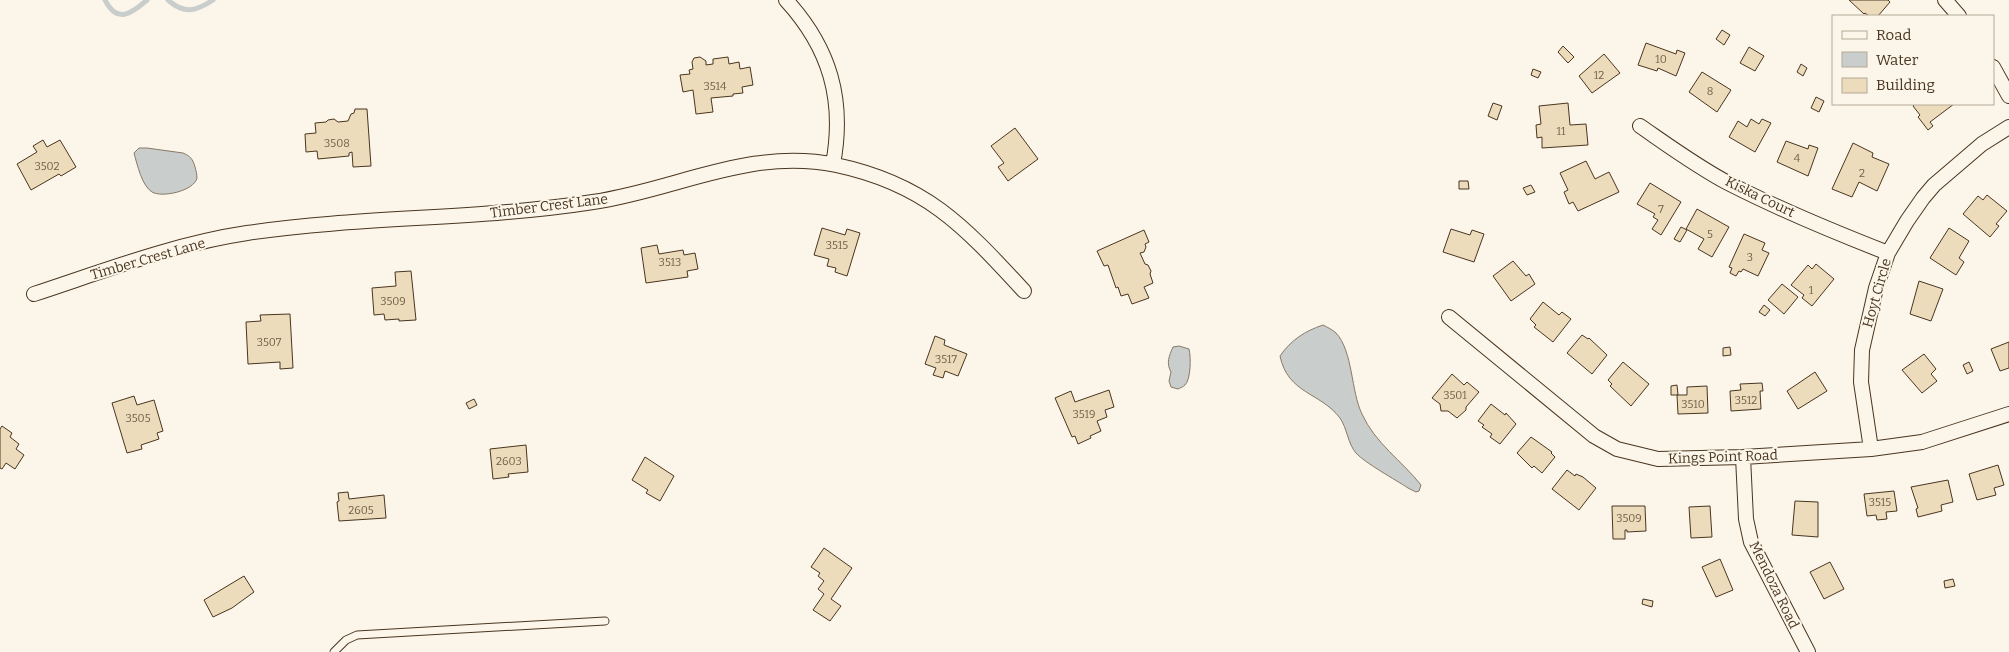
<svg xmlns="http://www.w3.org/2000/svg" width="2009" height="652" viewBox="0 0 2009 652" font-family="Bitter,serif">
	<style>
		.water { fill: #c9cecd; stroke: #887966 }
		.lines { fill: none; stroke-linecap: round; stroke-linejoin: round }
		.stream { stroke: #c9cecd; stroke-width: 5 }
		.building { fill: #ecdcbc; stroke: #4a3520 }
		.lane-casing { stroke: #4a3520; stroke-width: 9 }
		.street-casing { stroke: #4a3520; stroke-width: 16 }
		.lane { stroke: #fbf6e9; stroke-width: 7 }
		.street { stroke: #fbf6e9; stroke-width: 14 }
		.labels { text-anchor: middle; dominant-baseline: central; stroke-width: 4; stroke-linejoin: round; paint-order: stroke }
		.number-label { font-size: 11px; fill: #725f47 }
		.street-label { font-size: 14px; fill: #4a3520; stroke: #fbf6e9 }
	</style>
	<rect width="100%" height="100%" fill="#fbf6e9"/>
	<path class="water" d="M139 148H147L183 153C190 156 193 159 195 167 196 170 197 175 197 178 194 191 162 198 152 192 142 186 137 164 134 153Z
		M1323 325C1327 327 1333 330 1336 333 1353 351 1351 392 1362 414 1375 443 1402 461 1421 485L1419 491 1416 492 1408 488C1396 480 1365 463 1356 453 1348 444 1347 428 1340 418 1320 392 1288 394 1280 356 1291 340 1305 331 1323 325Z
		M1179 346 1189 349C1191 357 1191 379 1185 385 1183 387 1180 388 1178 389L1171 387 1169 381 1171 372C1166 363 1169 356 1173 347Z"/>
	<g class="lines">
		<path class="stream" d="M105 0C117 24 131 14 147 0
			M168 0C184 14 195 12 213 0"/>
	</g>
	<path class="building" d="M1849 0H1888L1890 2 1878 16H1869L1865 13 1864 14Z
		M1722 30 1730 35 1724 45 1716 39Z
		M1646 43 1676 54 1677 50 1685 53 1676 76 1658 68 1657 71 1638 65Z
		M1563 46 1574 57 1568 63 1558 52Z
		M1749 47 1764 56 1755 71 1740 63Z
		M1604 54 1620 73 1592 93 1579 76Z
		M700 57 706 61V65L713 64V59L728 57 729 64 739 62 740 69 750 67 753 85 742 87 743 93 733 94V96L711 98 713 112 696 114 693 90 683 92 680 75 690 74 689 70 693 69 692 62 694 58Z
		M1801 64 1807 68 1803 76 1797 72Z
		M1533 69 1541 72 1538 78 1531 75Z
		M1702 72 1731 90 1717 112 1689 92Z
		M1816 97 1824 101 1819 112 1811 108Z
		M1493 103 1502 106 1497 120 1488 116Z
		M1568 103 1570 125 1586 124 1588 145 1542 148V137L1537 138 1536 125 1541 124 1539 106Z
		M1915 104H1954L1930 122 1933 126 1928 130 1918 117 1920 115 1913 106Z
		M355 109H367L371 166 353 167 352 152 349 153V156L318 159 317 151 306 152 305 134 316 133 315 123 326 122 328 120 334 119 338 122 348 121 351 114 354 113Z
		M1751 119 1759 124 1762 119 1771 123 1755 152 1729 137 1738 121 1747 127Z
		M1015 128 1038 159 1008 181 998 167 1004 163 991 146Z
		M43 140 47 147 60 140 76 167 61 176 59 174 31 190 17 164 37 152 33 146Z
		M1786 141 1808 149 1809 145 1818 148 1808 176 1777 162Z
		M1853 143 1873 153 1872 157 1889 164 1877 191 1859 182 1852 197 1832 189Z
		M1586 161 1595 179 1609 172 1619 192 1578 211 1573 202 1569 204 1564 192 1568 190 1560 173Z
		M1459 181H1468L1469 189H1459Z
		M1650 183 1681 202 1661 235 1652 229 1658 220 1653 217 1655 214 1637 204Z
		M1531 185 1535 192 1527 195 1523 188Z
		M1987 195 2007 211 1996 224 1999 226 1990 237 1963 214 1978 196 1983 200Z
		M1697 209 1729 227 1712 257 1698 249 1704 239 1686 229Z
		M1681 227 1687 230 1680 242 1674 239Z
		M822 228 845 235 847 229 860 233 847 276 835 272 836 268 827 266 829 259 814 255Z
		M1949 228 1969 241 1959 258 1964 262 1956 275 1930 258Z
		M1451 229 1470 235 1472 230 1484 234 1474 262 1443 252Z
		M1144 230 1149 242 1145 244 1146 247 1144 252 1140 253 1145 264 1148 265 1151 271 1150 274 1153 283 1144 287 1149 298 1132 304 1128 294 1121 296 1118 287 1116 288 1108 265 1104 266 1097 251Z
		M1744 234 1765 243 1762 250 1769 253 1758 276 1743 269 1741 272 1739 271 1736 276 1730 273 1732 268 1729 267Z
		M657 245 659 254 683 250 684 255 695 253 698 269 687 271 688 277 646 283 641 248Z
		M1513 261 1526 276 1529 274 1535 284 1511 301 1493 276Z
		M1816 264 1834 279 1812 306 1802 298 1804 295 1791 285 1808 265 1812 269Z
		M411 271 416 320 399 321V319L385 320 384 314 374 315 372 288 396 286 395 272Z
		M1919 281 1943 289 1931 321 1910 314Z
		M1782 284 1798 297 1784 314 1768 300Z
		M1543 302 1559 315 1562 312 1571 319 1553 342 1534 327 1536 325 1530 319Z
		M1764 305 1770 310 1765 316 1759 312Z
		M290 314 293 368 280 369V362L248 364 246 322 261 321 260 315Z
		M1582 335 1588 339 1589 338 1607 355 1592 374 1567 353Z
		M935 336 945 340 944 345 967 354 958 376 945 371 943 378 933 375 936 368 925 364Z
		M2009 342V368L2000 371 1991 349Z
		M1730 347 1731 355 1723 356V348Z
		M1924 354 1936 369 1931 374 1937 381 1922 393 1902 370Z
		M1623 362 1649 384 1631 406 1610 386 1612 384 1608 380Z
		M1969 362 1973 371 1967 374 1963 365Z
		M1815 372 1827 391 1798 409 1787 391Z
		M1452 374 1464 385 1467 382 1479 392 1466 407V410L1457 418 1448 411H1441L1440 404 1432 398Z
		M1762 383 1763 391H1760L1761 409 1731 411 1730 391 1741 390 1740 384Z
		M1677 385 1678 395H1671V386Z
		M1707 386 1708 413 1678 414 1677 395H1687V387Z
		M1109 390 1114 407 1105 410 1107 417 1097 421 1101 431 1090 436 1091 438 1078 444 1075 436 1072 437 1055 398 1071 391 1075 402Z
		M134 396 137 405 154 400 163 431 157 433 159 439 141 445 142 449 127 453 112 403Z
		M474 399 477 405 469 409 466 403Z
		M1491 404 1505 415 1506 413 1516 424 1500 444 1490 437 1492 434 1482 427 1484 425 1478 421Z
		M2 426 12 433 10 437 19 444 16 449 24 455 15 469 6 463 2 469 0 468V429Z
		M1531 437 1552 452 1551 453 1555 457 1542 473 1534 466 1532 468 1517 453Z
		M526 445 528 472 508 474 509 477 493 479 490 449Z
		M645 457 674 476 660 501 646 493 648 490 632 480Z
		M1998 465 2004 485 1994 488 1996 495 1977 500 1969 474Z
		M1567 470 1575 476 1576 474 1583 477 1596 488 1579 510 1552 489Z
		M1948 480 1953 502 1941 505 1942 511 1918 517 1916 509 1918 508 1911 487Z
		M1894 491 1897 511 1886 512 1887 519 1877 520 1876 515 1867 516 1864 494Z
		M348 492 349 499 384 495 386 518 339 521 337 502 339 501 338 493Z
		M1795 501 1818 502V537L1792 535Z
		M1612 506H1645L1646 531 1627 532V530H1625V539H1613Z
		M1710 506 1712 537 1691 538 1689 507Z
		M824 548 852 568 831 599 841 606 830 621 813 610 824 594 818 589 824 581 818 576 820 573 811 567Z
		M1720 559 1733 590 1716 597 1702 567Z
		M1830 562 1844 589 1824 599 1810 572Z
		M244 576 254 592 232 608 213 617 204 600Z
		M1953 579 1955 586 1945 588 1944 581Z
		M1643 599 1653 601 1652 607 1642 604Z"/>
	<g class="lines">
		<g class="lane-casing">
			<path id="lane" d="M334 652 346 640 357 635 605 621"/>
		</g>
		<g class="street-casing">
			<path id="street" d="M786 0C830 48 845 100 833 164
				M1945 0 1959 16
				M1993 67 2009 96
				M1640 126C1669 146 1699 168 1730 184 1781 210 1834 232 1888 253
				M34 294C104 271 174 244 247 233 361 216 478 220 593 202 676 190 750 147 836 165 926 184 964 226 1024 291
				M1449 317 1594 436 1617 449 1658 459 1743 457 1871 449 1922 442 2009 414
				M1871 449 1861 382 1862 350 1876 288 1888 253 1907 221 1923 198 1934 185 1982 144 2009 127
				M1743 457 1746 519 1751 542 1808 652"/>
		</g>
		<use href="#lane" class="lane"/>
		<use href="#street" class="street"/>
	</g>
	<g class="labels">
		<g class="number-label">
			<text x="1661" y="59">10</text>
			<text x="1599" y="75">12</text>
			<text x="715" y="86">3514</text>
			<text x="1710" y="91">8</text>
			<text x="1561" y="131">11</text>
			<text x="337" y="143">3508</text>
			<text x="1797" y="158">4</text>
			<text x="47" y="166">3502</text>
			<text x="1862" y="173">2</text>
			<text x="1661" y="209">7</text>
			<text x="1710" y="234">5</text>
			<text x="837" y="245">3515</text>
			<text x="1750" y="257">3</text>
			<text x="670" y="262">3513</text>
			<text x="1811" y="290">1</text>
			<text x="393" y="301">3509</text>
			<text x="269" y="342">3507</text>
			<text x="946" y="359">3517</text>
			<text x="1455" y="395">3501</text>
			<text x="1746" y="400">3512</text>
			<text x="1693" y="404">3510</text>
			<text x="1084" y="414">3519</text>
			<text x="138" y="418">3505</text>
			<text x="509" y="461">2603</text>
			<text x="1880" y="502">3515</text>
			<text x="361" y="510">2605</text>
			<text x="1629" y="518">3509</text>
		</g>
		<g class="street-label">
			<text transform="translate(1760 197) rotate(26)">Kiska Court</text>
			<text transform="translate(549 206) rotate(-7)">Timber Crest Lane</text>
			<text transform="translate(148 259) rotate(-16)">Timber Crest Lane</text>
			<text transform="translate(1877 293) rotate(-74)">Hoyt Circle</text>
			<text transform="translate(1723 457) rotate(-2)">Kings Point Road</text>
			<text transform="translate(1774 585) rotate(64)">Mendoza Road</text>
		</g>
	</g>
	<rect x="1832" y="15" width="162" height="90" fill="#fbf6e9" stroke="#b4a999"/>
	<rect x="1842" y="31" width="25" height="8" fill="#fbf6e9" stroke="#b4a999"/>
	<text x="1876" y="40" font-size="15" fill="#4a3520">Road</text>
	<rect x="1842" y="52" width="25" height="15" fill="#c9cecd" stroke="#b4a999"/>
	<text x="1876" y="65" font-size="15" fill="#4a3520">Water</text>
	<rect x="1842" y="78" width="25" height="15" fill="#ecdcbc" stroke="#b4a999"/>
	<text x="1876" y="90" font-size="15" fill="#4a3520">Building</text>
</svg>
